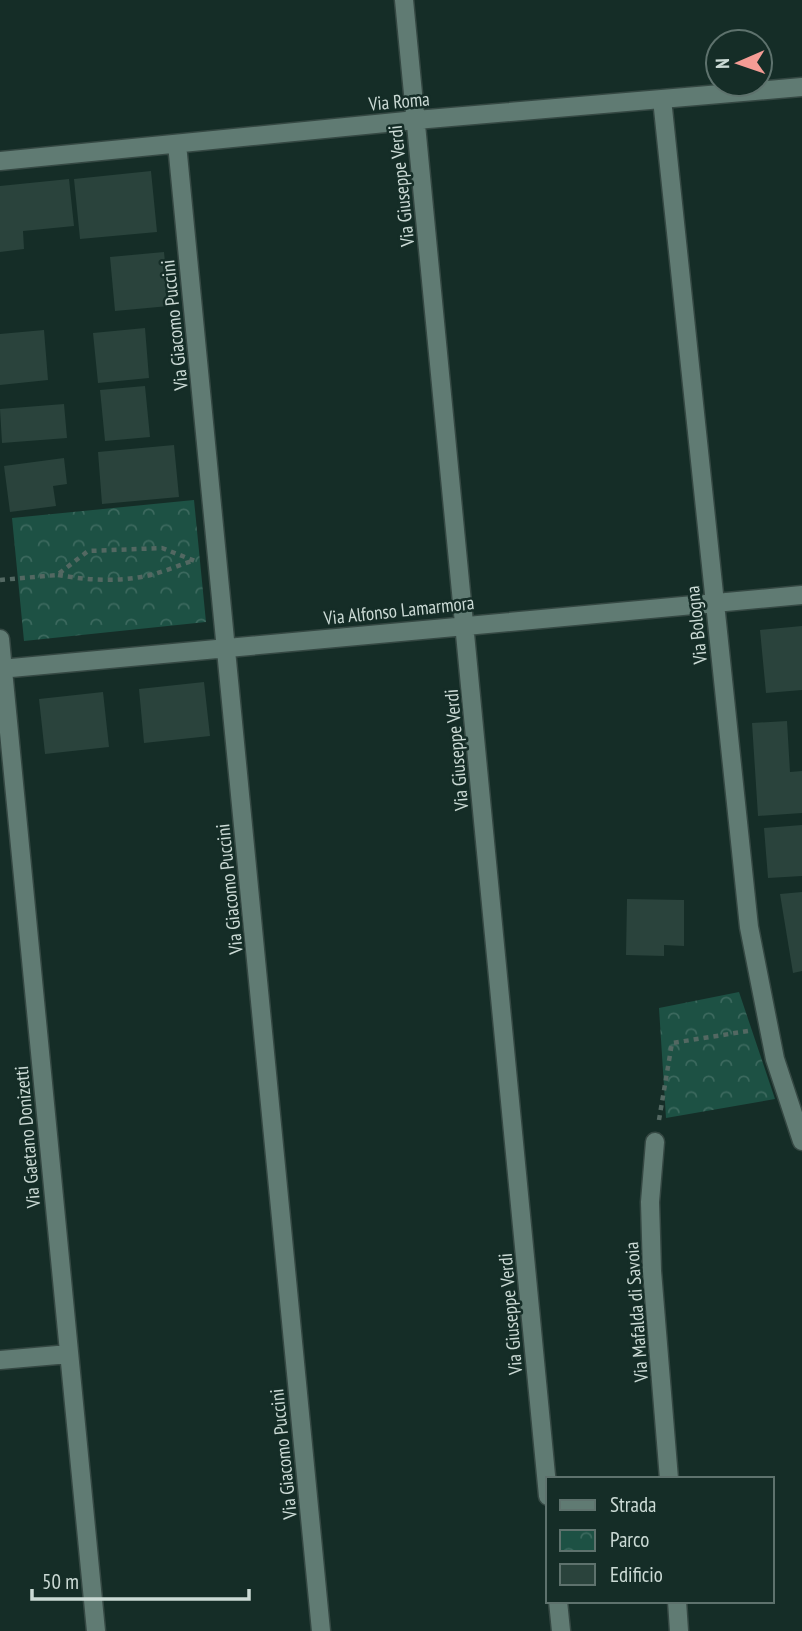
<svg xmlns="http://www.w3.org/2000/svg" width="802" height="1631" viewBox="0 0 802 1631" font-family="'PT Sans Narrow',sans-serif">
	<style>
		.park { fill: url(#park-crowns) }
		.building { fill: #2a433c }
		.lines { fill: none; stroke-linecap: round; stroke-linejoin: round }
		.street-casing { stroke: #354843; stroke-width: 21 }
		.path { stroke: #536862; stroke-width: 4.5; stroke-dasharray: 5 5; stroke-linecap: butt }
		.street { stroke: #607b73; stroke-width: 18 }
		.labels { text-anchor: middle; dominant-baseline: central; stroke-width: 5; stroke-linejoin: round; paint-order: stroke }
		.street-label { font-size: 19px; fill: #cbdad5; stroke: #152d27 }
	</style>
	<defs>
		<pattern id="park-crowns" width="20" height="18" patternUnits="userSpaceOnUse" patternTransform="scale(1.75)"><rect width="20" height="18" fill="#1d5144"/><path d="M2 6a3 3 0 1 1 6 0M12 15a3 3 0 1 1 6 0" fill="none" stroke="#3c695e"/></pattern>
	</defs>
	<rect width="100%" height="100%" fill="#152d27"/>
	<path class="park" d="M194 500 206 622 24 641 12 518Z
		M739 992 775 1099 666 1118 659 1008Z"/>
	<path class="building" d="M151 171 157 232 80 239 74 179Z
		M69 179 74 226 23 231 24 249 0 252V186Z
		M164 252 169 306 115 311 110 257Z
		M145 328 149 378 98 383 93 333Z
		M44 330 48 380 0 385V334Z
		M145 386 150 437 105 441 100 390Z
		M64 404 67 438 2 443 0 409Z
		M174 445 179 497 102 504 98 452Z
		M64 458 67 484 53 486 56 506 10 512 4 466Z
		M802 626V690L766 693 760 630Z
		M204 682 210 736 144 743 139 689Z
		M103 692 109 747 45 754 39 699Z
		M787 721 790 772 802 771V813L758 816 752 723Z
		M802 825V876L768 878 764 828Z
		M802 892V971L793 973 780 894Z
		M627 899 684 900V946L664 945V956L626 955Z"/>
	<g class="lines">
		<g class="street-casing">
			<path id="street" d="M404 0 548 1496
				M662 99 749 927 775 1059 802 1141
				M177 144 321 1631
				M0 161 416 120 802 87
				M0 639 96 1631
				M0 669 802 595
				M655 1142 650 1202 652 1271 669 1479
				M0 1360 69 1354
				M558 1601 561 1631
				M677 1601 679 1631"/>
		</g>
		<path class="path" d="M58 575C86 580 117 582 146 576 161 573 177 566 192 561
			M0 580 57 575 88 551 162 548 195 561
			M659 1120 672 1043 748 1031"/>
		<use href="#street" class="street"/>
	</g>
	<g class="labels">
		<g class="street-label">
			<text transform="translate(399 101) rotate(-5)">Via Roma</text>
			<text transform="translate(401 186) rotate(-96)">Via Giuseppe Verdi</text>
			<text transform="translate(174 325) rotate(-96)">Via Giacomo Puccini</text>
			<text transform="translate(399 610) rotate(-6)">Via Alfonso Lamarmora</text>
			<text transform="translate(696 625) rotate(-96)">Via Bologna</text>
			<text transform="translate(456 750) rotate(-95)">Via Giuseppe Verdi</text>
			<text transform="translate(229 889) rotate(-96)">Via Giacomo Puccini</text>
			<text transform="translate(27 1137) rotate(-95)">Via Gaetano Donizetti</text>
			<text transform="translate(636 1312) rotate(-94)">Via Mafalda di Savoia</text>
			<text transform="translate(510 1314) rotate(-95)">Via Giuseppe Verdi</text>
			<text transform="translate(283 1454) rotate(-96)">Via Giacomo Puccini</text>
		</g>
	</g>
	<rect x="546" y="1477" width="228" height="126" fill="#152d27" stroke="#5e726d" stroke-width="2"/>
	<rect x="560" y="1500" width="35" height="10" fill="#607b73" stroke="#5e726d" stroke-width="2"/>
	<text x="610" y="1512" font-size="21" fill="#cbdad5">Strada</text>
	<rect x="560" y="1530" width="35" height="21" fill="url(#park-crowns)" stroke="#5e726d" stroke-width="2"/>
	<text x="610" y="1547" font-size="21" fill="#cbdad5">Parco</text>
	<rect x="560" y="1564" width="35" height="21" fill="#2a433c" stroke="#5e726d" stroke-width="2"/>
	<text x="610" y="1582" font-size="21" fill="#cbdad5">Edificio</text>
	<g transform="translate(739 63) rotate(268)"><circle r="33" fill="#152d27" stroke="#5e726d" stroke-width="2"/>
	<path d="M0-5L12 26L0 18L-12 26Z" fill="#f59c95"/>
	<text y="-10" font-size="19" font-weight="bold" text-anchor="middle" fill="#cbdad5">N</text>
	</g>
	<path d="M32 1589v10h217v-10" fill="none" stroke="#cbdad5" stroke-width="3.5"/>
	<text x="42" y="1589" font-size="21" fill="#cbdad5" stroke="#152d27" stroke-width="5" paint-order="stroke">50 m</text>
</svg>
